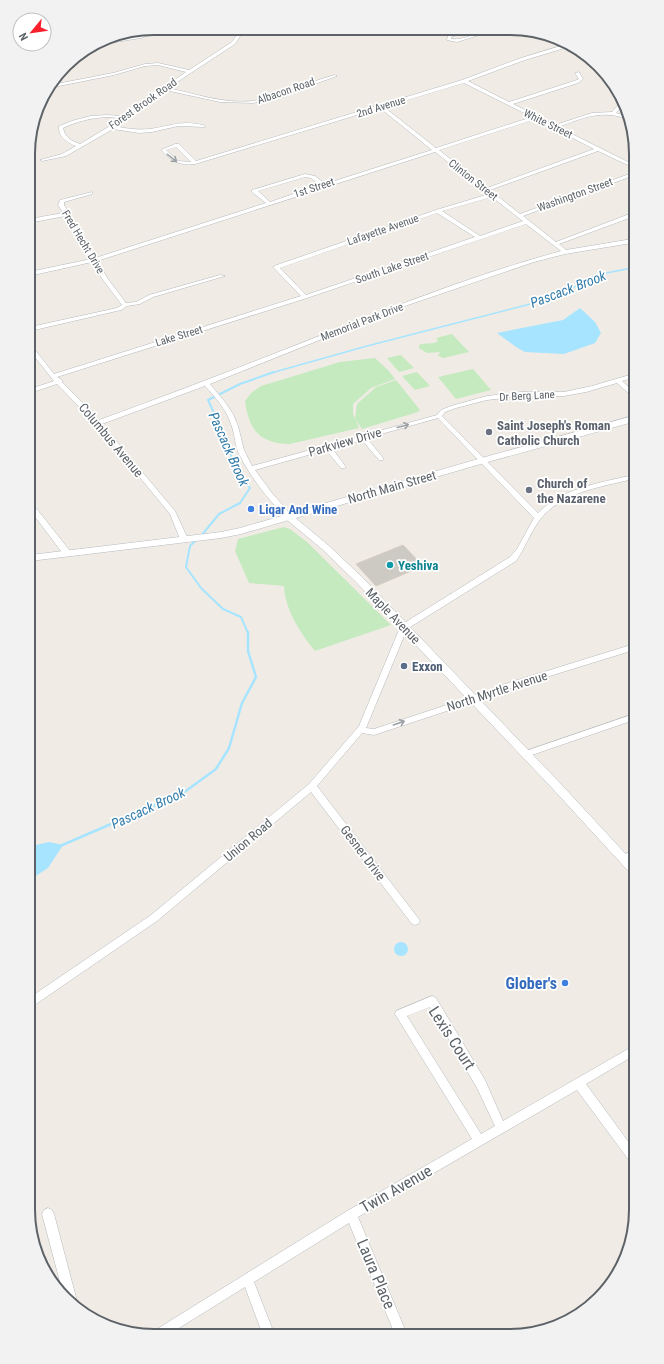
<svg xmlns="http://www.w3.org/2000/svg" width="664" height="1364" viewBox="0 0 664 1364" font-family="'Roboto Condensed',sans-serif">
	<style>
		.green { fill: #c5eabf }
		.water { fill: #a6e4ff }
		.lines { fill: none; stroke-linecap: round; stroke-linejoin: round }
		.stream-far2 { stroke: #a6e4ff; stroke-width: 1.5 }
		.stream-far1 { stroke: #a6e4ff; stroke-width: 2 }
		.stream { stroke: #a6e4ff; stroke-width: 2.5 }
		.building { fill: #cdc9c3; stroke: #d6cdc2 }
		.minor-casing { stroke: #b5b9bd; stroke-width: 1 }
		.tertiary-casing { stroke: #b5b9bd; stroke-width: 1 }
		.secondary-casing { stroke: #b6bbc0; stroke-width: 1 }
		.minor { fill: #fff; fill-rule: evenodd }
		.tertiary { fill: #fff; fill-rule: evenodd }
		.secondary { fill: #fff; fill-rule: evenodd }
		.oneway { stroke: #9da1a4 }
		.worship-dot { fill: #6b7280; stroke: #fff; stroke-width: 1.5 }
		.shop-dot { fill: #3f7fe0; stroke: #fff; stroke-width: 1.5 }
		.culture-dot { fill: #0f9aa8; stroke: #fff; stroke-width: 1.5 }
		.service-dot { fill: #5c6f8a; stroke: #fff; stroke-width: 1.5 }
		.labels { text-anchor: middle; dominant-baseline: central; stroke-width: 3.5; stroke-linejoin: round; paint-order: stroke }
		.far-street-label { font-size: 11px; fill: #5c6267; stroke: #fff }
		.worship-label { font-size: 13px; font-weight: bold; fill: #5b616d; stroke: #fff; text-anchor: start }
		.street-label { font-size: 13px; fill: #5c6267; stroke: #fff }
		.shop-label { font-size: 13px; font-weight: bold; fill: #366cbe; stroke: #fff; text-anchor: start }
		.culture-label { font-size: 13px; font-weight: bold; fill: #0d838f; stroke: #fff; text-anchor: start }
		.service-label { font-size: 13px; font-weight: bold; fill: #4e5e75; stroke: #fff; text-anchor: start }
		.water-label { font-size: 14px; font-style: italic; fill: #337ca9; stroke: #fff }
		.near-shop-label { font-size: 16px; font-weight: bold; fill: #366cbe; stroke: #fff; text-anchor: end }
		.near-street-label { font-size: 16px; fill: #5c6267; stroke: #fff }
		.rim { fill: none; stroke: #5c6267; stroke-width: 2 }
	</style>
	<rect width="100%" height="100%" fill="#f0ece5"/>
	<path class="green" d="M452 334 469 352 444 358 438 356 440 352 427 353 419 348V345C426 342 433 345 438 341L436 338Z
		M401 355 414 368 399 372 387 358Z
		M375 358 389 371 395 379 371 388 353 404V414L355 419 357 404 376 387 396 380 420 410 418 412 362 429 356 420 359 428 290 444C260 443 249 431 245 401L251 393 261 386 340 362Z
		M473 369 491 390 456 399 438 377Z
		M417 372 430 386 415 390 402 376Z
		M284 527 290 529 307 542 391 625 315 651C300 633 285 609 284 586L249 583 235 551 238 539Z"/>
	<path class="water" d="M580 308 595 322 601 333 595 343 564 354 525 352 516 347 497 333 563 320Z
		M49 842 63 845 48 868 31 879V848L36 845Z
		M394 949a7 7 0 1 1 14 0a7 7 0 1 1-14 0Z"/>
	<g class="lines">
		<path class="stream-far2" d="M271 373 367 346 542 301 565 292 596 275 632 268"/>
		<path class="stream-far1" d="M201 536 219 514 240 503 250 488 234 464 222 430 208 400 240 384 274 372
			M197 539 190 546 186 567 201 588 223 609 241 617 248 633"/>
		<path class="stream" d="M60 846 183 793 216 769 229 748 242 703 256 677 248 651V632"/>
	</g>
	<path class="building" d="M403 545 423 566 376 586 356 564Z"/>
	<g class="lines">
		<g class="minor-casing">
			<path id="minor" d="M162 28H168L141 38 109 43 107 42 139 36Z
				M241 29H245L235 44 168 88C196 94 224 104 253 101 281 97 307 82 335 75L337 76 276 98 253 103 220 102 165 90 125 118 115 126C127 129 138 130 150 129 172 126 180 120 203 125L205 126V127L178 126 152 132 139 133 113 129 66 156 42 161 40 160 62 154 76 146C67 142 58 137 59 126L75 120 91 116 107 115 122 116 186 72 158 65 145 66 114 75 49 88 51 85 113 73 145 64 158 63 189 70 232 42ZM107 117 119 118 110 126 80 144C71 141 65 137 63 128 78 121 91 118 107 117Z
				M465 30H471L451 37V39C466 41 480 30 495 30L457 42 447 40 448 35Z
				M95 44V46L90 51 83 52Z
				M564 45 568 47 525 60 468 81 509 102 574 81 579 79 575 73 579 72 583 79 578 83 513 104 555 125 592 113 612 112 620 103H624V105L616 113 630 117 631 120C624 119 618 115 610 115 592 113 575 121 558 127L632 164V167L598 151 490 190 520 214 632 173V176L523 216 556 242 632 213V217L559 244 566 250 632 239V243L565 254 534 262 402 307 210 384 225 402 233 414 238 426 244 450 252 466 437 415 441 410 451 406 487 396 522 392H564L592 386 633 374V378L622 381 633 391V397L617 383 586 392 564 396H522L487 400 456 408 445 412 442 416 538 513C563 488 599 483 633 475V479C601 487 560 492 539 521 530 533 525 548 516 561L407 629 366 728 374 729 471 697 508 683 634 644V650L514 687 477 701 374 735 362 733 317 786 418 918 420 921 418 924 415 925 412 924 311 792 157 921 36 1004 32 1005V996L151 915 309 784 359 726 401 625 510 557 517 549 534 518 438 418 367 438 383 458V460H379L362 440 332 448 345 466V468H341L326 450 255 470 272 493 293 517 291 519H287C268 499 251 478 239 454 235 445 235 436 232 427 227 410 216 398 205 386L102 424 175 511 188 539 184 541 180 539 170 514 96 424 57 384 30 393V389L54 381 30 351V345L32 346 54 374 301 296 274 268V266L436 210 489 194 435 152 97 261 108 279 126 303 136 302 149 295 220 275 225 276 153 297 140 304 127 306 121 310 30 331V327L117 308 122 305 103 280 92 262 29 276V272L91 259 65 216 29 223V219L63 213 58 205 60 200 92 192V194L64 202V205L95 258 266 203 252 192V190L305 174 315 176 325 184 432 150 380 108 195 164C180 166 171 161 161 150L175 144H179L196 161 462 80 521 58ZM464 83 532 117 436 148 384 107ZM536 119 594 149 487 188 439 150ZM176 147 191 162 178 161 166 150ZM305 177 311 178 320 185 270 202 258 191ZM492 197 523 221 480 236 442 211ZM437 213 475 237 306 295 280 268ZM526 224 561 251C465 277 373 315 281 351 220 375 160 398 99 420L62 382V380L57 377 307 298Z
				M30 503H32L70 551 71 553 70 555H64L30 510Z
				M634 714V720L526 757 523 756 522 754 523 752Z
				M634 850V858L624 863 621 862 619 859 621 856Z
				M432 996 436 998 485 1080 503 1121 635 1045V1055L586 1084 635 1151 636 1164 631 1163 577 1090 358 1217 406 1332H394L349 1223 254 1282 274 1333H262L245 1287 171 1333 155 1334 157 1329 347 1211 472 1139 395 1014 396 1011ZM430 1007 477 1088 495 1126 481 1134 407 1016Z
				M48 1208 52 1210 54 1214 78 1305 77 1308 71 1305 64 1297 42 1214 44 1210Z"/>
		</g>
		<g class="tertiary-casing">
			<path id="tertiary" d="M289 514 292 515 328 545 362 577 560 783 634 863V875L630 873 553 789 356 582 322 549 286 519 285 517 286 515Z"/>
		</g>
		<g class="secondary-casing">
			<path id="secondary" d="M633 416V422L484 463 241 534 221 538 30 561V555L221 532 240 528 478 459Z"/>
		</g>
		<use href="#minor" class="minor"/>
		<use href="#tertiary" class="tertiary"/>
		<use href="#secondary" class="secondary"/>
	</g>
	<defs><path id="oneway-shaft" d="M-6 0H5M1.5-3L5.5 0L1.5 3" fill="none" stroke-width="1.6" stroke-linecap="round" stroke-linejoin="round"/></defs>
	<g class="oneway">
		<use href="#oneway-shaft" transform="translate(172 158) rotate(38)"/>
		<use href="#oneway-shaft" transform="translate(403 426) rotate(-15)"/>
		<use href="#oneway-shaft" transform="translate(399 723) rotate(-19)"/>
	</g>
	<g class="worship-dot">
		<circle cx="489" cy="432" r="4"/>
		<circle cx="529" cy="490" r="4"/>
	</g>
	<g class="shop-dot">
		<circle cx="251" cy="509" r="4"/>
		<circle cx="565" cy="983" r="4"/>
	</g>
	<circle class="culture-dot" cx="390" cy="565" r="4"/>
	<circle class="service-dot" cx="404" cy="666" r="4"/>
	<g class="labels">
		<g class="far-street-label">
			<text transform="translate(286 91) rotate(-19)">Albacon Road</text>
			<text transform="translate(143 104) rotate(-35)">Forest Brook Road</text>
			<text transform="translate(381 107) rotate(-17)">2nd Avenue</text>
			<text transform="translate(548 124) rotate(26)">White Street</text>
			<text transform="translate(473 180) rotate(38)">Clinton Street</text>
			<text transform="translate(314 188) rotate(-18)">1st Street</text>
			<text transform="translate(575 195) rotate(-20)">Washington Street</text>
			<text transform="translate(383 230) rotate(-19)">Lafayette Avenue</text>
			<text transform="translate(83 242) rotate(59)">Fred Hecht Drive</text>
			<text transform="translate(392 268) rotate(-19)">South Lake Street</text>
			<text transform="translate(362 322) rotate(-21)">Memorial Park Drive</text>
			<text transform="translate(179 336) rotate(-17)">Lake Street</text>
			<text transform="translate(527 396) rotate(-3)">Dr Berg Lane</text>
		</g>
		<g class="worship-label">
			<text x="497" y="425">Saint Joseph's Roman<tspan x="497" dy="15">Catholic Church</tspan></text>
			<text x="537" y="483">Church of<tspan x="537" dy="15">the Nazarene</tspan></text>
		</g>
		<g class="street-label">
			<text transform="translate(111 440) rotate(50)">Columbus Avenue</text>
			<text transform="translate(345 442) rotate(-16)">Parkview Drive</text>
			<text transform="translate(392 487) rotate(-16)">North Main Street</text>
			<text transform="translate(393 616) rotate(46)">Maple Avenue</text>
			<text transform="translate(497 691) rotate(-18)">North Myrtle Avenue</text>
			<text transform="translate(248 840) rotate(-40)">Union Road</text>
			<text transform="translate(363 853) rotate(53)">Gesner Drive</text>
		</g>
		<g class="shop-label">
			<text x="259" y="509">Liqar And Wine</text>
		</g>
		<g class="culture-label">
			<text x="398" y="565">Yeshiva</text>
		</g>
		<g class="service-label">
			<text x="412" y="666">Exxon</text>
		</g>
		<g class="water-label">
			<text transform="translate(568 289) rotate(-21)">Pascack Brook</text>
			<text transform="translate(229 449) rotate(66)">Pascack Brook</text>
			<text transform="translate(148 808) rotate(-25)">Pascack Brook</text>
		</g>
		<g class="near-shop-label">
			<text x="557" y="983">Glober's</text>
		</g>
		<g class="near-street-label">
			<text transform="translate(452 1038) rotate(57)">Lexis Court</text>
			<text transform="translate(396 1189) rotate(-30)">Twin Avenue</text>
			<text transform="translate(376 1274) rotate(67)">Laura Place</text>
		</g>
	</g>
	<path d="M0 0H664V1364H0ZM154 35H510A119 119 0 0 1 629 154V1210A119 119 0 0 1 510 1329H154A119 119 0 0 1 35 1210V154A119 119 0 0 1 154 35Z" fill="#f2f2f3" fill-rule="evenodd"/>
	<path class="rim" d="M154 35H510A119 119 0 0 1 629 154V1210A119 119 0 0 1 510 1329H154A119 119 0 0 1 35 1210V154A119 119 0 0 1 154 35Z"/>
	<g transform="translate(32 32) rotate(241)"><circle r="19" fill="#ffffff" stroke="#bec0c2"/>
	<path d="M0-3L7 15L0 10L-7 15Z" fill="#fa212d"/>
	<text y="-6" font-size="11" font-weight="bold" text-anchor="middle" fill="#5c6267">N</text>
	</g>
</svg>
